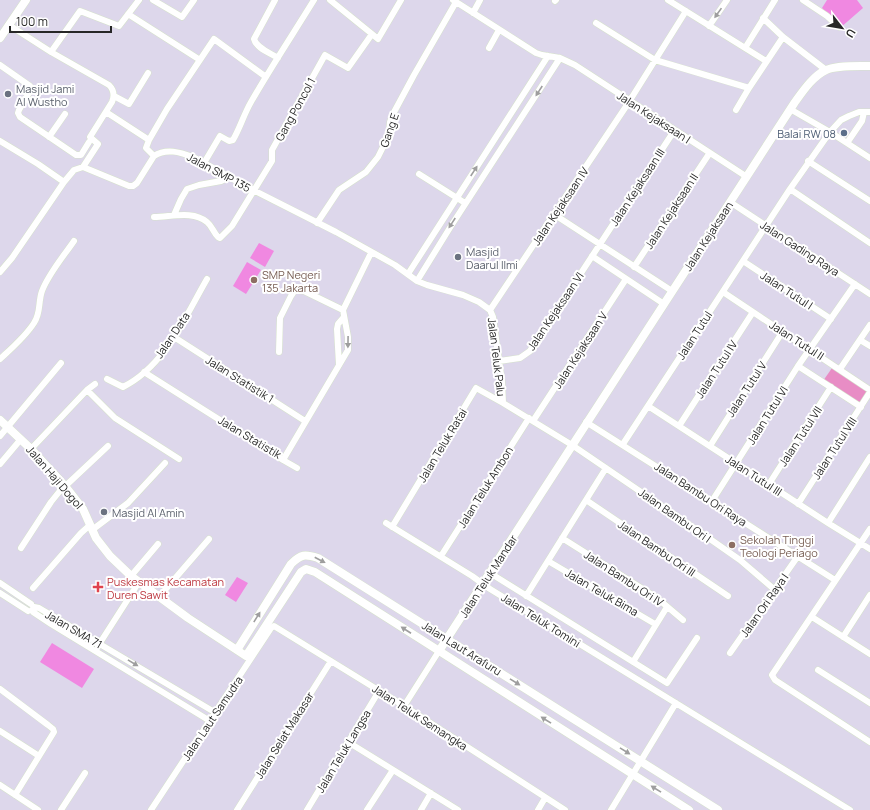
<svg xmlns="http://www.w3.org/2000/svg" width="870" height="810" viewBox="0 0 870 810" font-family="Manrope,sans-serif">
	<style>
		.green { fill: #e88dc5 }
		.pitch { fill: #f088e1 }
		.lines { fill: none; stroke-linecap: round; stroke-linejoin: round }
		.minor-casing { stroke: #d6e2cc; stroke-width: 7 }
		.tertiary-casing { stroke: #d6e2cc; stroke-width: 9 }
		.minor { stroke: #fff; stroke-width: 6 }
		.tertiary { stroke: #fff; stroke-width: 8 }
		.oneway { fill: #9e9e9e }
		.worship-dot { fill: #6b7280; stroke: #fff; stroke-width: 1.5 }
		.service-dot { fill: #5c6f8a; stroke: #fff; stroke-width: 1.5 }
		.education-dot { fill: #8d6e63; stroke: #fff; stroke-width: 1.5 }
		.health-dot { fill: #e0444e; stroke: #fff; stroke-width: 1.5 }
		.labels { text-anchor: middle; dominant-baseline: central; stroke-width: 4; stroke-linejoin: round; paint-order: stroke }
		.worship-label { font-size: 11px; fill: #5b616d; stroke: #fff; text-anchor: start }
		.street-label { font-size: 11px; fill: #272727; stroke: #fff }
		.service-label { font-size: 11px; fill: #4e5e75; stroke: #fff; text-anchor: end }
		.education-label { font-size: 11px; fill: #785e54; stroke: #fff; text-anchor: start }
		.health-label { font-size: 11px; fill: #be3a42; stroke: #fff; text-anchor: start }
	</style>
	<rect width="100%" height="100%" fill="#ddd7eb"/>
	<path class="green" d="M832 368 869 392 860 406 823 381Z"/>
	<path class="pitch" d="M827 0H857L863 8 840 28 822 8Z
		M259 243 274 251 265 267 250 258Z
		M247 262 261 270 246 294 233 286Z
		M237 577 248 583 236 602 225 595Z
		M52 643 94 669 82 688 40 662Z"/>
	<g class="lines">
		<g class="minor-casing">
			<path id="minor" d="M153 0 182 17 194 0
				M275 0 254 39C256 48 270 53 278 58
				M330 0 372 34
				M453 0 536 53 542 55 560 58 575 65 747 177
				M668 0 766 61
				M803 0 827 16 839 27
				M555 1 556 0
				M473 13 480 0
				M128 14 200 60
				M763 18 783 37 826 70
				M596 23 655 60 749 88 783 37
				M9 25 51 52 109 85C114 90 115 95 112 102L90 137 98 144 83 167
				M709 26 727 0
				M489 48 499 30
				M745 48 775 0
				M51 52 80 11 119 26 139 0
				M0 65 30 86V91L19 110 18 113 20 117 76 155H81L89 142
				M114 96 129 104 148 73
				M790 109 830 132 870 158
				M736 110 749 88
				M106 112 149 140
				M49 137 65 114
				M0 141 38 164 64 182
				M847 143 862 121 864 112
				M154 156 146 148 149 140 167 109 214 39 266 77
				M808 161 870 201
				M204 163 220 136 229 141 233 140C240 128 244 114 251 102 271 67 293 34 314 0
				M419 174 465 203
				M790 189 870 243
				M730 202 870 294
				M174 215 181 199 187 189 199 185 221 181 229 177
				M555 215 672 291
				M154 217C171 217 193 210 207 222 212 226 213 232 218 237L220 238 232 226 272 161V150L325 55 348 68 372 34 378 39 401 0
				M317 223 339 190 366 172 378 157 389 135 390 122 393 114 414 75 456 2
				M592 256 664 304
				M743 261 831 319
				M634 267 709 154
				M0 272 12 258 64 182 74 170 83 167 129 186H133L137 183 154 156C166 148 180 152 193 157L253 190 336 232 395 265 417 281 427 285 463 295 479 302 490 310 493 317 502 382 503 403 572 445 710 539 740 560 775 590
				M408 274 548 56
				M417 281 451 226 560 58
				M723 292 870 390
				M490 310 627 105 686 11
				M174 337 305 421
				M860 340 870 346
				M279 352 280 318 291 296 295 290 304 291 343 310
				M0 359C12 348 25 337 34 323 41 313 38 302 42 291 49 273 63 257 74 241
				M499 361 520 358 530 351 674 131
				M339 365 337 329 338 324 344 317
				M798 366 861 407
				M840 369 870 325
				M144 372 283 460 348 350V337L343 310 371 253
				M107 379 123 387C165 366 185 317 207 279
				M87 390 115 418 179 459
				M648 406 828 523 870 549
				M533 421 626 279
				M586 422 835 580
				M679 426 753 312
				M0 436 61 363
				M623 444 790 189 830 132 841 120 849 116 859 112H870
				M710 446 783 331
				M31 449 87 390 95 384
				M283 460 297 468
				M0 464 21 439
				M769 484 831 387
				M586 500 728 596
				M712 501 798 366 855 284
				M798 504 870 392
				M386 523 472 576 490 589 850 810
				M828 523 870 457
				M392 527 476 388 503 403
				M870 529 772 675 775 680 870 742
				M92 530 128 503 165 463
				M562 538 657 598 683 620
				M21 548 51 502 59 492 108 446
				M441 556 529 418
				M548 561 655 624
				M490 573 667 683 697 638
				M131 576 158 544
				M0 583 31 604
				M33 588 81 533 90 525
				M0 593 28 611
				M526 596 606 468
				M159 597 209 539
				M812 617 870 654
				M843 637 870 595
				M98 646 139 582
				M730 653 798 556
				M633 662 667 607
				M818 670 870 703
				M0 689 48 725 53 729 54 732 15 795
				M404 706 439 651
				M210 721 51 624 33 612 32 610 34 607 39 608 216 713
				M0 731 39 756
				M348 742 458 810
				M0 785 38 810
				M61 810 85 773
				M151 810 271 628 274 626 404 706 565 810
				M237 810 331 661
				M307 810 379 691
				M367 810 393 770
				M421 810 431 793
				M538 810 545 798
				M611 810 676 703"/>
		</g>
		<g class="tertiary-casing">
			<path id="tertiary" d="M0 38 26 0
				M0 420 31 449 65 486 83 509 96 538 110 556 131 576 188 618 246 656 301 572 306 569 315 572 689 810
				M237 650 291 564C301 554 305 554 318 558L718 810
				M439 651 795 102C803 91 813 76 826 70 837 65 858 66 870 66"/>
		</g>
		<use href="#minor" class="minor"/>
		<use href="#tertiary" class="tertiary"/>
	</g>
	<defs><path id="oneway-solid" d="M-6-.8H1V-3.2L6.5 0L1 3.2V.8H-6Z"/></defs>
	<g class="oneway">
		<use href="#oneway-solid" transform="translate(718 13) rotate(125)"/>
		<use href="#oneway-solid" transform="translate(539 91) rotate(123)"/>
		<use href="#oneway-solid" transform="translate(474 171) rotate(-57)"/>
		<use href="#oneway-solid" transform="translate(452 223) rotate(123)"/>
		<use href="#oneway-solid" transform="translate(348 342) rotate(91)"/>
		<use href="#oneway-solid" transform="translate(320 560) rotate(28)"/>
		<use href="#oneway-solid" transform="translate(257 617) rotate(-58)"/>
		<use href="#oneway-solid" transform="translate(406 630) rotate(-147)"/>
		<use href="#oneway-solid" transform="translate(133 663) rotate(31)"/>
		<use href="#oneway-solid" transform="translate(515 682) rotate(32)"/>
		<use href="#oneway-solid" transform="translate(546 720) rotate(-148)"/>
		<use href="#oneway-solid" transform="translate(625 751) rotate(32)"/>
		<use href="#oneway-solid" transform="translate(656 789) rotate(-148)"/>
	</g>
	<g class="worship-dot">
		<circle cx="8" cy="94" r="4"/>
		<circle cx="458" cy="257" r="4"/>
		<circle cx="104" cy="512" r="4"/>
	</g>
	<circle class="service-dot" cx="844" cy="133" r="4"/>
	<g class="education-dot">
		<circle cx="254" cy="280" r="4"/>
		<circle cx="732" cy="545" r="4"/>
	</g>
	<path class="health-dot" d="M96 581h4v4h4v4h-4v4h-4v-4h-4v-4h4z"/>
	<g class="labels">
		<g class="worship-label">
			<text x="16" y="88">Masjid Jami<tspan x="16" dy="13">Al Wustho</tspan></text>
			<text x="466" y="251">Masjid<tspan x="466" dy="13">Daarul Ilmi</tspan></text>
			<text x="112" y="512">Masjid Al Amin</text>
		</g>
		<g class="street-label">
			<text transform="translate(295 109) rotate(-61)">Gang Poncol 1</text>
			<text transform="translate(654 117) rotate(33)">Jalan Kejaksaan I</text>
			<text transform="translate(389 130) rotate(-71)">Gang E</text>
			<text transform="translate(219 172) rotate(28)">Jalan SMP 135</text>
			<text transform="translate(637 187) rotate(-57)">Jalan Kejaksaan III</text>
			<text transform="translate(560 206) rotate(-56)">Jalan Kejaksaan IV</text>
			<text transform="translate(671 211) rotate(-57)">Jalan Kejaksaan II</text>
			<text transform="translate(708 236) rotate(-57)">Jalan Kejaksaan</text>
			<text transform="translate(800 248) rotate(33)">Jalan Gading Raya</text>
			<text transform="translate(787 290) rotate(33)">Jalan Tutul I</text>
			<text transform="translate(555 311) rotate(-56)">Jalan Kejaksaan VI</text>
			<text transform="translate(172 335) rotate(-56)">Jalan Data</text>
			<text transform="translate(694 335) rotate(-57)">Jalan Tutul</text>
			<text transform="translate(797 340) rotate(33)">Jalan Tutul II</text>
			<text transform="translate(580 350) rotate(-57)">Jalan Kejaksaan V</text>
			<text transform="translate(497 357) rotate(83)">Jalan Teluk Palu</text>
			<text transform="translate(716 369) rotate(-57)">Jalan Tutul IV</text>
			<text transform="translate(240 379) rotate(32)">Jalan Statistik 1</text>
			<text transform="translate(746 389) rotate(-57)">Jalan Tutul V</text>
			<text transform="translate(767 415) rotate(-58)">Jalan Tutul VI</text>
			<text transform="translate(800 436) rotate(-57)">Jalan Tutul VII</text>
			<text transform="translate(250 437) rotate(31)">Jalan Statistik</text>
			<text transform="translate(442 445) rotate(-59)">Jalan Teluk Ratai</text>
			<text transform="translate(834 448) rotate(-57)">Jalan Tutul VIII</text>
			<text transform="translate(754 475) rotate(33)">Jalan Tutul III</text>
			<text transform="translate(55 477) rotate(49)">Jalan Haji Dogol</text>
			<text transform="translate(485 487) rotate(-58)">Jalan Teluk Ambon</text>
			<text transform="translate(701 494) rotate(33)">Jalan Bambu Ori Raya</text>
			<text transform="translate(675 515) rotate(35)">Jalan Bambu Ori I</text>
			<text transform="translate(657 548) rotate(34)">Jalan Bambu Ori III</text>
			<text transform="translate(488 576) rotate(-57)">Jalan Teluk Mandar</text>
			<text transform="translate(624 578) rotate(33)">Jalan Bambu Ori IV</text>
			<text transform="translate(602 592) rotate(30)">Jalan Teluk Bima</text>
			<text transform="translate(764 605) rotate(-55)">Jalan Ori Raya I</text>
			<text transform="translate(541 620) rotate(32)">Jalan Teluk Tomini</text>
			<text transform="translate(74 629) rotate(30)">Jalan SMA 71</text>
			<text transform="translate(462 648) rotate(32)">Jalan Laut Arafuru</text>
			<text transform="translate(420 717) rotate(33)">Jalan Teluk Semangka</text>
			<text transform="translate(212 718) rotate(-56)">Jalan Laut Samudra</text>
			<text transform="translate(284 735) rotate(-58)">Jalan Selat Makasar</text>
			<text transform="translate(343 751) rotate(-59)">Jalan Teluk Langsa</text>
		</g>
		<g class="service-label">
			<text x="836" y="133">Balai RW 08</text>
		</g>
		<g class="education-label">
			<text x="262" y="274">SMP Negeri<tspan x="262" dy="13">135 Jakarta</tspan></text>
			<text x="740" y="539">Sekolah Tinggi<tspan x="740" dy="13">Teologi Periago</tspan></text>
		</g>
		<g class="health-label">
			<text x="107" y="581">Puskesmas Kecamatan<tspan x="107" dy="13">Duren Sawit</tspan></text>
		</g>
	</g>
	<g transform="translate(842 28) rotate(121)" stroke="#ffffff" stroke-width="3" paint-order="stroke">
	<path d="M0-3L7 15L0 10L-7 15Z" fill="#272727"/>
	<text y="-6" font-size="11" font-weight="bold" text-anchor="middle" fill="#272727">U</text>
	</g>
	<path d="M10 26v6h101v-6" fill="none" stroke="#272727" stroke-width="2"/>
	<text x="16" y="26" font-size="12" fill="#272727" stroke="#ffffff" stroke-width="3" paint-order="stroke">100 m</text>
</svg>
